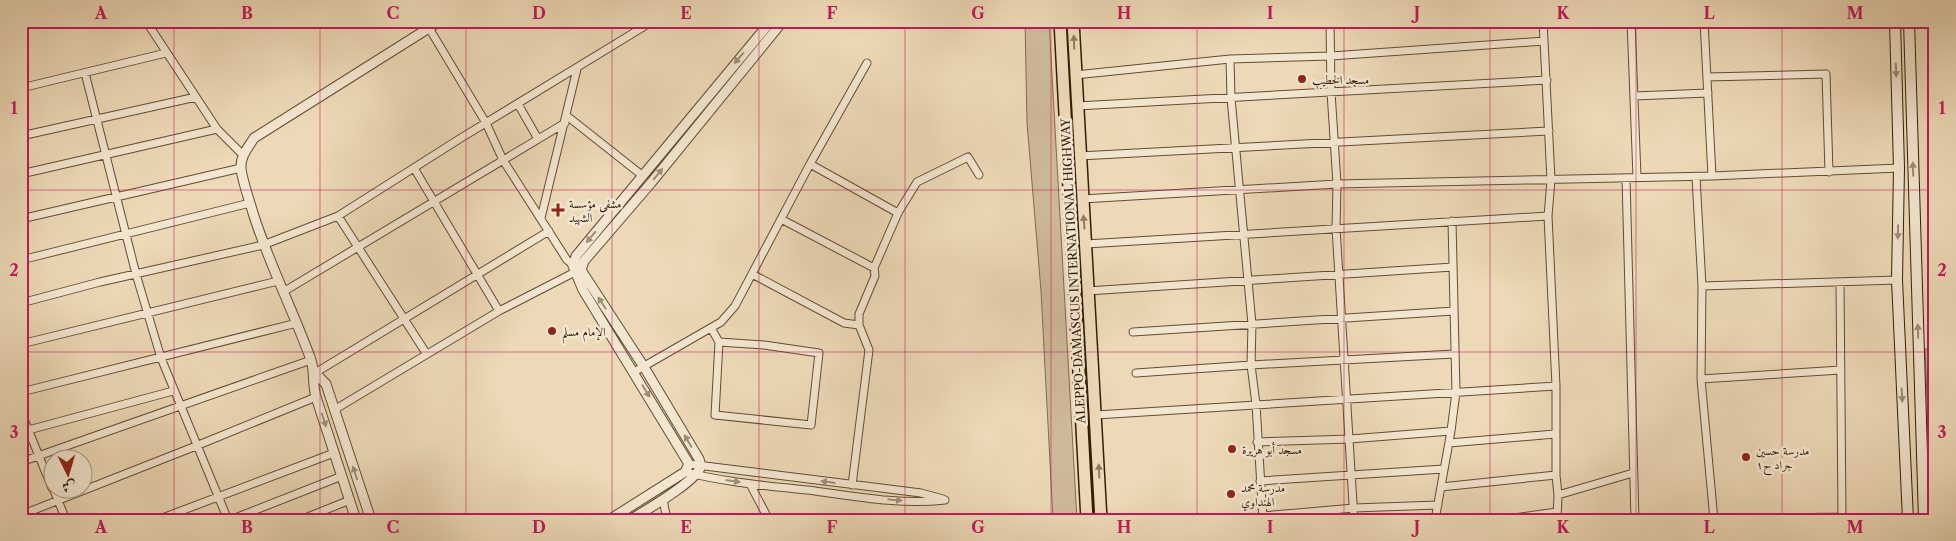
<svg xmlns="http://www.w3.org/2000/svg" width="1956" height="541" viewBox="0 0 1956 541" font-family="'Libre Caslon Text',Amiri,serif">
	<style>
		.green { fill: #ceb999; stroke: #816c50 }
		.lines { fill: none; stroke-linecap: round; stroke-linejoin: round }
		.minor-casing { stroke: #624d33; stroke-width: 9 }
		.tertiary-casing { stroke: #624d33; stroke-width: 11 }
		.secondary-casing { stroke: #341e07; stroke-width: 12 }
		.trunk-casing { stroke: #341e07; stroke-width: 14 }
		.minor { stroke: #f3e6d0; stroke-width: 7 }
		.tertiary { stroke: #f3e6d0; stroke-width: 9 }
		.secondary { stroke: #f3e6d0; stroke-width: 10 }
		.trunk { stroke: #edd9b7; stroke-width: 11 }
		.oneway { fill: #907c5f }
		.oneway2 { fill: #9d8c76 }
		.grid { fill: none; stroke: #c2185b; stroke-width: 1; stroke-opacity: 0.55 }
		.poi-dot { fill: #8f2418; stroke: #f3e6d0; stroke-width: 2 }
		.labels { text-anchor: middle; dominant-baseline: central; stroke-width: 5; stroke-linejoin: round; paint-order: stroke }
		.poi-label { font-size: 12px; fill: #341e07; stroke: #f3e6d0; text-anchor: start }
		.street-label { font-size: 12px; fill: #341e07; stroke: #f3e6d0 }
		.neatline { fill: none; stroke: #c2185b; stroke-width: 2 }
		.grid-label { font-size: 16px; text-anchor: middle; font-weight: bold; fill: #c2185b }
	</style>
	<rect width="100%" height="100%" fill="#edd9b7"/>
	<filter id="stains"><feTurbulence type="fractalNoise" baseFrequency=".004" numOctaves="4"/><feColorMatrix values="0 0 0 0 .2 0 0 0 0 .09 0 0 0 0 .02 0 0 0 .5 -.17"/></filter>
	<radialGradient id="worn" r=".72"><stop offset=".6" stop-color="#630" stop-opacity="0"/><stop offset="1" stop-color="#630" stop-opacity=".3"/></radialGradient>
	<path class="green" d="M1025 21H1049L1077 520H1053L1041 291 1027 123Z
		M1925 349H1935V520H1932Z"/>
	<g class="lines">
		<g class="minor-casing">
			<path id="minor" d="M146 21 217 129 243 155
				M1330 21 1331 92 1337 184 1336 228 1354 520
				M1543 21 1551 180 1548 216 1556 386V475L1558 495 1557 520
				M1631 21 1637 177
				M1704 21 1712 176
				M21 24 33 21
				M429 28 486 123 503 160 567 260 576 267
				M1230 59 1231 98 1252 324 1251 365 1256 404 1263 520
				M85 73 136 274 161 358 228 520
				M1075 75 1230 59 1331 56 1544 41
				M1707 77 1826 74 1829 172
				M21 88 166 53
				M1634 96 1708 93
				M518 104 538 139
				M1077 106 1547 80
				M567 116 643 176
				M21 136 196 97
				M1079 156 1549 131
				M414 168 499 311
				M21 174 217 129
				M1696 177 1702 286 1701 379 1714 520
				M1626 178 1635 520
				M1082 199 1337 184 1712 176 1899 168
				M898 213 917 182 968 157 979 175
				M338 216 426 353
				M541 218 577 69
				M21 219 241 168
				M781 219 874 268 898 213 810 164
				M1086 244 1548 216
				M21 260 250 203
				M752 274 844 323 859 325
				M1702 286 1897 280
				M1087 291 1453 267
				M283 292 565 123
				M21 303 100 282 263 245 338 216 461 138 653 21
				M711 328 719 342 715 415 811 425 819 353 764 345 719 342
				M1133 332 1454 311
				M21 344 278 281
				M634 372 721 322 735 306 810 164 867 63
				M315 373 549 231
				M1136 373 1251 365 1454 354
				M1701 379 1841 370
				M21 392 297 323
				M334 410 499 311 575 272
				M21 412 52 488
				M1096 415 1556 386
				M21 432 173 391
				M1257 442 1350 439 1451 431
				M1449 443 1555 434
				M21 462 311 360
				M689 464 921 493 943 499
				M685 472C728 483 772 486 815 491 858 497 903 505 945 500
				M1260 481 1444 469
				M750 484 769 520
				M852 485 869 350 859 325V314L875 276 874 268
				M1441 487 1556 475
				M53 488 66 520
				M1558 495 1633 473
				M663 499 667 520
				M21 515 196 446 316 397
				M1263 516 1354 508 1438 505
				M1714 519 1842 517 1840 282
				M157 520 334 453
				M230 520 342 476
				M300 520 350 500
				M1435 520 1451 431 1456 392 1452 221
				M1499 520 1557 512"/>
		</g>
		<g class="tertiary-casing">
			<path id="tertiary" d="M315 373 326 384 371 520
				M356 520 316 397C312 383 315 373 311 360 293 310 269 264 253 213 249 199 243 183 241 169 240 156 248 148 254 138L440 21
				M609 520 685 472 689 464 583 290 573 266 576 256 771 21
				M630 520C646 510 696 482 701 466L699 459 644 367 581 270 584 261 651 183 783 21"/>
		</g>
		<g class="secondary-casing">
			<path id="secondary" d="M1895 21 1899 168 1897 280 1908 520
				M1909 21 1924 520"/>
		</g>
		<g class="trunk-casing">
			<path id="trunk" d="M1060 21 1087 520
				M1073 21 1101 520"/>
		</g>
		<use href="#minor" class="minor"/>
		<use href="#tertiary" class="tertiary"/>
		<use href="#secondary" class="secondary"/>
		<use href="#trunk" class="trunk"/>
	</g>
	<defs><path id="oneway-solid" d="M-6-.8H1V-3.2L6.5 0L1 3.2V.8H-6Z" transform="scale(1.25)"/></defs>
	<g class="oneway">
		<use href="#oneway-solid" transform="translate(1074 42) rotate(-92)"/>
		<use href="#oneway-solid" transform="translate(1084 222) rotate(-94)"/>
		<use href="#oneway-solid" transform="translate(1099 471) rotate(-93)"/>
	</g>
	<g class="oneway2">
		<use href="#oneway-solid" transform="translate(739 58) rotate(131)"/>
		<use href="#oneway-solid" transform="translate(1896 70) rotate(88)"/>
		<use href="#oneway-solid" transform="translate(1913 169) rotate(-92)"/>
		<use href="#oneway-solid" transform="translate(658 174) rotate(-51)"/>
		<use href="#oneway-solid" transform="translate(1898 232) rotate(91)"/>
		<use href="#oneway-solid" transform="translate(591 237) rotate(130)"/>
		<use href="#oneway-solid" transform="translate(602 303) rotate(-123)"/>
		<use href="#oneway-solid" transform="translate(1918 331) rotate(-92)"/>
		<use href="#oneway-solid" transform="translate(646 391) rotate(58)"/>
		<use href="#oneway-solid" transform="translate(1902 395) rotate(87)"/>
		<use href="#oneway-solid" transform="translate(324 420) rotate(72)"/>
		<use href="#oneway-solid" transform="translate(688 441) rotate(-121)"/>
		<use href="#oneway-solid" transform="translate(355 473) rotate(-108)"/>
		<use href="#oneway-solid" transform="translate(733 481) rotate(8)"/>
		<use href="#oneway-solid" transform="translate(828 482) rotate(-173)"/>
		<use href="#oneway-solid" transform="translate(895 500) rotate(6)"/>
	</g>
	<path class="grid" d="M174 21V520M320 21V520M466 21V520M612 21V520M759 21V520M905 21V520M1051 21V520M1197 21V520M1344 21V520M1490 21V520M1636 21V520M1782 21V520M21 190H1935M21 352H1935"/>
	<g class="poi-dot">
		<circle cx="1302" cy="79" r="5"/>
		<path d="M555.5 202.5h5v5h5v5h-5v5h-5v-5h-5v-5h5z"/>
		<circle cx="552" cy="331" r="5"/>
		<circle cx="1232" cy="449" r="5"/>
		<circle cx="1746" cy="457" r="5"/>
		<circle cx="1231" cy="494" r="5"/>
	</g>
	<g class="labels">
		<g class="poi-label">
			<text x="1312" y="79">مسجد الخطيب</text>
			<text x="569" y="203">مشفى مؤسسة<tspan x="569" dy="14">الشهيد</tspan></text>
			<text x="562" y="331">الإمام مسلم</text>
			<text x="1242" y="449">مسجد أبو هريرة</text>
			<text x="1756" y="450">مدرسة حسين<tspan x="1756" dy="14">جراد ح١</tspan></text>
			<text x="1241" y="487">مدرسة محمد<tspan x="1241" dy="14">الهنداوي</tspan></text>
		</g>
		<g class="street-label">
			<text transform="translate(1073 271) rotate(-93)">ALEPPO-DAMASCUS INTERNATIONAL HIGHWAY</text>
		</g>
	</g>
	<rect width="1956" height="541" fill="none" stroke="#edd9b7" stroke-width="55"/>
	<g transform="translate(68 474) rotate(175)"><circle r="24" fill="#f3e6d0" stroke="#a79680"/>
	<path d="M0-4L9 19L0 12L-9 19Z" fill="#8f2418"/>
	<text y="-8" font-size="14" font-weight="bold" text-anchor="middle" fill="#341e07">ش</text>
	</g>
	<rect x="28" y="28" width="1900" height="486" class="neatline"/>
	<g class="grid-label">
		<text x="101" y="19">A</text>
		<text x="247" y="19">B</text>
		<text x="393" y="19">C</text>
		<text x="539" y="19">D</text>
		<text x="686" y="19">E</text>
		<text x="832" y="19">F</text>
		<text x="978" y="19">G</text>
		<text x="1124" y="19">H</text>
		<text x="1270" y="19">I</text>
		<text x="1417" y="19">J</text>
		<text x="1563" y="19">K</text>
		<text x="1709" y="19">L</text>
		<text x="1855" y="19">M</text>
		<text x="14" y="114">1</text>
		<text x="1942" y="114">1</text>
		<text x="14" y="276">2</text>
		<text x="1942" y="276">2</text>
		<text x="14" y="438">3</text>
		<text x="1942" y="438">3</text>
		<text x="101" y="533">A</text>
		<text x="247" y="533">B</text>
		<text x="393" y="533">C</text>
		<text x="539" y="533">D</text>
		<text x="686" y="533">E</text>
		<text x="832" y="533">F</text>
		<text x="978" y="533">G</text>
		<text x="1124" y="533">H</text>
		<text x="1270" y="533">I</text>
		<text x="1417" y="533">J</text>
		<text x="1563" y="533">K</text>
		<text x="1709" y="533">L</text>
		<text x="1855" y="533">M</text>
	</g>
	<rect width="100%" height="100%" filter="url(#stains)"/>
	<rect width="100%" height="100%" fill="url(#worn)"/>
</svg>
